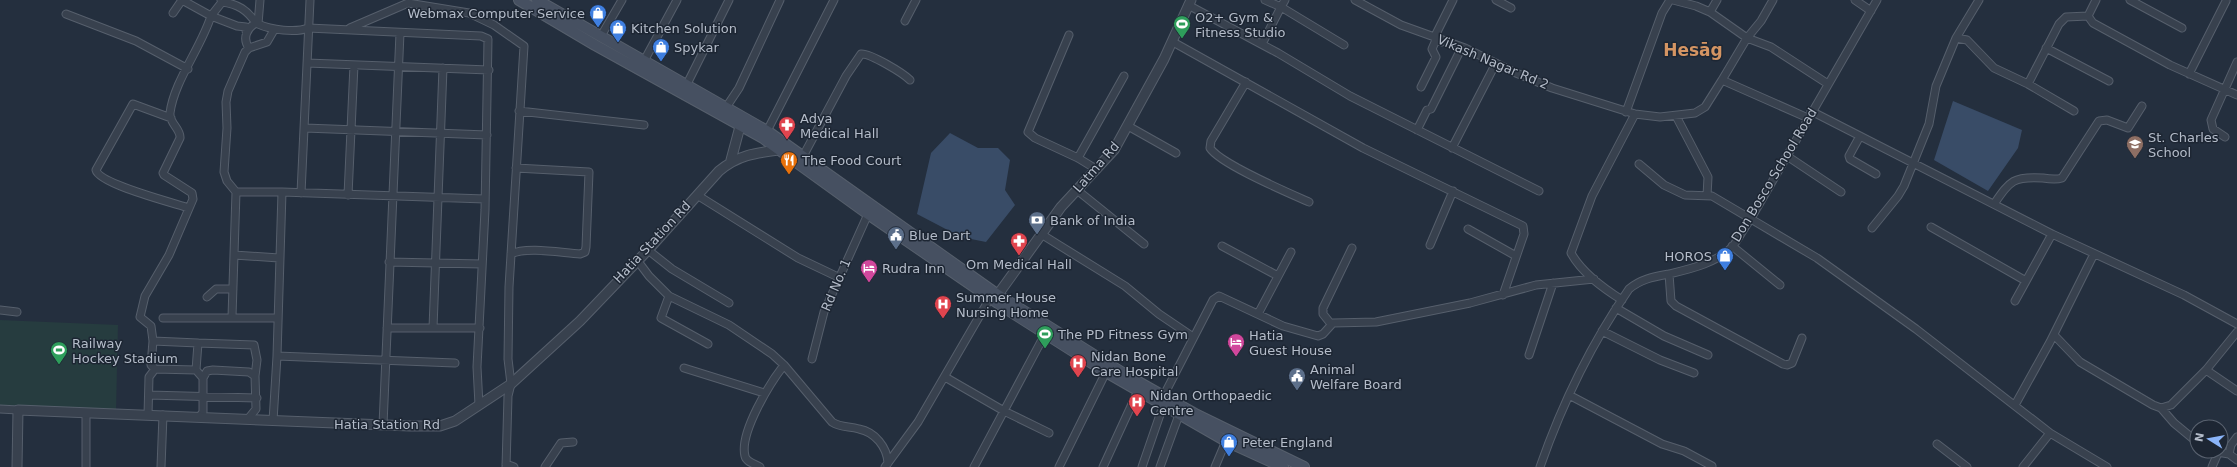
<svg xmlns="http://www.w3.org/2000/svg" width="2237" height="467" viewBox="0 0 2237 467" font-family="'DejaVu Sans',sans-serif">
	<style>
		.garden { fill: #263c3f }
		.water { fill: #394c67 }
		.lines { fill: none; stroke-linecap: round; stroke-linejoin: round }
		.minor-casing { stroke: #565f6c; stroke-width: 9 }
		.tertiary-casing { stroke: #565f6c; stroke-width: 11 }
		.secondary-casing { stroke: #565f6c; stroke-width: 12 }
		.minor { stroke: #38414e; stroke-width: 7 }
		.tertiary { stroke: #38414e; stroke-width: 9 }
		.secondary { stroke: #465061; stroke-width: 10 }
		.labels { text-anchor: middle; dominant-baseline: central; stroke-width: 3; stroke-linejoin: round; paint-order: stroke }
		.poi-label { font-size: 13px; fill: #b4bcc9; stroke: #1d2633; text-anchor: start }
		.street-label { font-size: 13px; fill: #b4bcc9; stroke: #1d2633 }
		.district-label { font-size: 17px; font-weight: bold; fill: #d59563; stroke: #1d2633 }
	</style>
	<rect width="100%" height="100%" fill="#242f3e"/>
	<path class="garden" d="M0 320 118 325 116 411 0 405Z"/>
	<path class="water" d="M1953 101 2022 130 2018 148 1988 191 1934 160Z
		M950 133 978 148H998L1010 160 1005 190 1015 205 986 242 961 237 917 214 931 153Z"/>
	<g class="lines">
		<g class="minor-casing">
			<path id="minor" d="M221 0 222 2 211 16 237 26 246 27V31
				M224 0 222 2C238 4 247 10 256 23 247 28 242 38 249 48
				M260 0 258 24C271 30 296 33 308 28L481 36 488 39 485 210 477 367 479 405
				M1285 0 1281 7 1344 45
				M1355 0 1401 25 1465 48 1516 73 1552 88 1635 114 1660 117 1695 113 1705 107 1722 80 1808 118
				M1496 0 1511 8
				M1673 0 1696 6 1710 12 1717 0
				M1773 0 1761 21 1747 38 1771 47 1828 84
				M1855 0 1871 11
				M2096 0 2088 16 2093 23 2170 65 2237 95
				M2130 0 2182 28
				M1188 5 1278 53 1350 96 1539 191
				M1710 12 1747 38 1722 80
				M66 14 136 41 188 69
				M905 21 916 0
				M350 28 408 3 469 13 494 25 524 46 509 287 508 359 511 384 508 396 506 467
				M274 30 267 42 249 48 245 52 228 91 226 102 227 128 224 172 227 181 236 192H282
				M1069 35 1028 132 1035 138 1078 158 1096 169
				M601 36 622 0
				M1435 36 1453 0
				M1956 38 1967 40 1994 68 2028 84 2074 111
				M1173 42 1363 148 1523 226 1524 234 1503 295
				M1262 44 1281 7 1265 0
				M2046 48 2109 81
				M644 61 677 0
				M307 63 489 70
				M2189 74 2226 1
				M1246 82 1211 141 1210 148C1220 164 1289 193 1309 202
				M687 84 729 0
				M2028 84 2059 24 2066 17 2088 16
				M1421 87 1436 57 1432 49 1436 40 1442 42
				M727 106 739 88 780 0
				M519 111 644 125
				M1811 111 2052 234 2184 295 2237 324
				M1626 112 1662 13 1670 0
				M1676 116 1708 177 1707 196
				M171 118 133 104 96 170C99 184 174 203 189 208
				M1128 126 1176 153
				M305 128 487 135
				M1417 130 1427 110 1431 109 1462 47
				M765 135 834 0
				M1860 136 1849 156 1850 159 1876 174
				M2225 137 2213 129 2211 120 2237 62
				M1452 148 1496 63
				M1787 156 1841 192
				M1078 158 1124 76
				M801 160 846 76 861 54C870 53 903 73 910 80
				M1639 164 1664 185 1685 195 1712 196 1817 258 1916 329 2050 433 2107 467
				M1077 190 1144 244
				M301 193 310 0
				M348 195 354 65
				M697 195 798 258 838 277
				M1994 204C2010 181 2013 176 2043 178 2049 179 2056 180 2062 178L2099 121 2107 120 2128 128 2142 106
				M1931 227 2026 281
				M1872 228 1898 196 1904 186 1929 124 1936 86 1956 38 1979 0
				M1468 229 1516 256
				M1041 234 1125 286 1159 314 1193 337
				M1430 245 1453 191
				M1222 246 1278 276
				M1732 246 1780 285
				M648 250 672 269 729 303
				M511 254C527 246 562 253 580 254L585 252 586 247 589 172 516 168
				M234 255 279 258
				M637 260 649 276 669 296 729 325 772 354 784 365C770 383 739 433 745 456 746 462 755 464 760 467
				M389 262 482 264
				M1669 274 1671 301 1676 306 1783 364 1787 365 1792 363 1802 338
				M669 296 661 318 708 344
				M207 297 216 289H233
				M1622 300C1603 288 1582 273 1571 253L1592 196 1635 114
				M2015 301 2052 234
				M1616 308 1664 336 1708 355
				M0 310 17 312
				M1258 314 1291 252
				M232 317 236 192
				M163 318H278
				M1331 324 1323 314V308L1352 248
				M387 328H480
				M433 328 443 68
				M1602 331 1660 360 1694 373
				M2054 335 2080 362 2153 405 2161 408 2171 405 2206 370 2237 332
				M153 341 151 326 140 317 145 296 169 255 193 199 192 193 164 175 163 173 180 138C181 129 169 123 170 113 174 81 201 48 211 16L182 0 173 13
				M198 343 254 345 257 360 255 376
				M1529 355 1553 283
				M277 356 455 363
				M812 359 824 312 868 214
				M784 365 832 422C841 428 849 426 859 429 875 432 887 447 888 463
				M684 368 764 393
				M155 369 151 365 153 341 198 343 196 370
				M2206 370 2237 391
				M945 377 1004 411 1049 433
				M203 378 207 371 213 370 249 372 255 376 256 409 248 419
				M149 395 257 398
				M1569 395 1662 444 1684 451 1712 466
				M1163 397 1213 300 1219 296 1283 326 1318 336 1323 334 1333 323 1376 322 1470 303 1536 285 1594 279
				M2015 405 2050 342 2094 254
				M2161 408 2174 423 2197 442
				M0 409 18 410
				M148 415 149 377 155 369 196 370 203 378V412L200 416
				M273 421 277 356 282 192 485 199
				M383 425 400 33
				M2237 437 2231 445 2229 454 2237 460
				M1937 444 1967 467
				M2211 451 2229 454
				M506 464 514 467
				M86 467V413
				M161 467 163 415
				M545 467 561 443 573 442
				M885 467 918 422 990 298
				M974 467 1045 334
				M1059 467 1106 372
				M1103 467 1138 391
				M1142 467 1163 406
				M1160 467 1179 415
				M1215 467 1226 441
				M1540 467C1562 404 1591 344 1629 289 1641 279 1653 277 1669 274 1690 269 1717 263 1733 246 1739 238 1744 228 1750 220L1877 0
				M2023 467 2050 433
				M2212 467 2218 453"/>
		</g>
		<g class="tertiary-casing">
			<path id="tertiary" d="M731 160 742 119
				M994 300 1061 207 1114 150 1164 59 1191 0
				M17 467 18 410 410 426H440L455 421 511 384 580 321 648 250 719 171C738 155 755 153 779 150L782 146"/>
		</g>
		<g class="secondary-casing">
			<path id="secondary" d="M519 0 595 45 763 138 868 214 1005 308 1106 372 1226 441 1283 467
				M537 0 767 131 998 295 1126 375 1197 415 1304 467"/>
		</g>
		<use href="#minor" class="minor"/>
		<use href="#tertiary" class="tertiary"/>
		<use href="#secondary" class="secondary"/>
	</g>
	<defs>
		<g id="shop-pin" transform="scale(0.9)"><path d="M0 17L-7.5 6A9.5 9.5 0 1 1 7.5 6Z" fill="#3f7fe0" stroke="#1d2633"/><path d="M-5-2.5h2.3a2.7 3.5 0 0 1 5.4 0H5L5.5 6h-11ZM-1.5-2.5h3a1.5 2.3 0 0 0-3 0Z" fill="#fff"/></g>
		<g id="stadium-pin" transform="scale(0.9)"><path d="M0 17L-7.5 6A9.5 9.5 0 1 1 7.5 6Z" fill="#2e9e5b" stroke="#1d2633"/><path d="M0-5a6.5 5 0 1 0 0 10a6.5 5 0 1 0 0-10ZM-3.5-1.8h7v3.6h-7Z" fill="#fff"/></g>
		<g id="pharmacy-pin" transform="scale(0.9)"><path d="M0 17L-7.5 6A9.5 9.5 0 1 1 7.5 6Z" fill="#e0444e" stroke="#1d2633"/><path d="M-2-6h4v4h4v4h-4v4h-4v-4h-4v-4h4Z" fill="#fff"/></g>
		<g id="school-pin" transform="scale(0.9)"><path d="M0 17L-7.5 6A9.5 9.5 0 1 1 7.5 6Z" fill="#8d6e63" stroke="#1d2633"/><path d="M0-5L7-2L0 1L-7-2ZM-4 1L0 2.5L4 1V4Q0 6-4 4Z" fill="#fff"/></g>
		<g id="restaurant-pin" transform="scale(0.9)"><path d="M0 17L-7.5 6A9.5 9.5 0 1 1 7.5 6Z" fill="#e8710a" stroke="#1d2633"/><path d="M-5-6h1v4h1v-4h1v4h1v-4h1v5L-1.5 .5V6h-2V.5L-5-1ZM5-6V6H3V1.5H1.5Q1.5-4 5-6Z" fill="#fff"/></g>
		<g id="bank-pin" transform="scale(0.9)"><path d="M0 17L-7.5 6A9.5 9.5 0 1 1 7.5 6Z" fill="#5c6f8a" stroke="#1d2633"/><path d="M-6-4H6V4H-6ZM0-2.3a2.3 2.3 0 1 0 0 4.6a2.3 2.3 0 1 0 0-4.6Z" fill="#fff"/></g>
		<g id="civic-pin" transform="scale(0.9)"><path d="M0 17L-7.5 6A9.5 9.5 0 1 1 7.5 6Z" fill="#5c6f8a" stroke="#1d2633"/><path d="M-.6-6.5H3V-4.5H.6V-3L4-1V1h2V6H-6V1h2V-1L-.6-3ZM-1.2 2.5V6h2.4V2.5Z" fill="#fff"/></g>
		<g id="hotel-pin" transform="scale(0.9)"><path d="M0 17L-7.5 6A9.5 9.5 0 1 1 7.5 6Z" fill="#d1479c" stroke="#1d2633"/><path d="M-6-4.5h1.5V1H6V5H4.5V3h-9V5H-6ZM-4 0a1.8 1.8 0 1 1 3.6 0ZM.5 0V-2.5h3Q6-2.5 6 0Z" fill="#fff"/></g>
		<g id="hospital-pin" transform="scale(0.9)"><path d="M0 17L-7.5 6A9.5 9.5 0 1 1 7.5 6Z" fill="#e0444e" stroke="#1d2633"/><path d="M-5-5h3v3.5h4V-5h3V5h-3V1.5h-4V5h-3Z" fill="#fff"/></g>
	</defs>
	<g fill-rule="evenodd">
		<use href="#shop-pin" x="598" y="13"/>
		<use href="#stadium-pin" x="1182" y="24"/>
		<use href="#shop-pin" x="618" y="28"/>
		<use href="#shop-pin" x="661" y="47"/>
		<use href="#pharmacy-pin" x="787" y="125"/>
		<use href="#school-pin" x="2135" y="144"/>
		<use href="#restaurant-pin" x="789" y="160"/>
		<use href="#bank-pin" x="1037" y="220"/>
		<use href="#civic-pin" x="896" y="235"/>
		<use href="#pharmacy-pin" x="1019" y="241"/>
		<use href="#shop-pin" x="1725" y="256"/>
		<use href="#hotel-pin" x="869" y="268"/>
		<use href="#hospital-pin" x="943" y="304"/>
		<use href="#stadium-pin" x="1045" y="334"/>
		<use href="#hotel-pin" x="1236" y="342"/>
		<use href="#stadium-pin" x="59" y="350"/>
		<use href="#hospital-pin" x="1078" y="363"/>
		<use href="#civic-pin" x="1297" y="376"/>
		<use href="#hospital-pin" x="1137" y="402"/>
		<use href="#shop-pin" x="1229" y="442"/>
	</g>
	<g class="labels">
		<g class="poi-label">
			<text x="585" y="13" text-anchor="end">Webmax Computer Service</text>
			<text x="1195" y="17">O2+ Gym &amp;<tspan x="1195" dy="15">Fitness Studio</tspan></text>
			<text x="631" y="28">Kitchen Solution</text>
			<text x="674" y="47">Spykar</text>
			<text x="800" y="118">Adya<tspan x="800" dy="15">Medical Hall</tspan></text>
			<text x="2148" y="137">St. Charles<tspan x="2148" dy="15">School</tspan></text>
			<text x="802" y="160">The Food Court</text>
			<text x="1050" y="220">Bank of India</text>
			<text x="909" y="235">Blue Dart</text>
			<text x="1712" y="256" text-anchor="end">HOROS</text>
			<text x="1019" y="264" text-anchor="middle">Om Medical Hall</text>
			<text x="882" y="268">Rudra Inn</text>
			<text x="956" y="297">Summer House<tspan x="956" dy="15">Nursing Home</tspan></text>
			<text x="1058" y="334">The PD Fitness Gym</text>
			<text x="1249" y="335">Hatia<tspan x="1249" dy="15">Guest House</tspan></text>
			<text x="72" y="343">Railway<tspan x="72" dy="15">Hockey Stadium</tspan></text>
			<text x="1091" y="356">Nidan Bone<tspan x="1091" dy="15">Care Hospital</tspan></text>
			<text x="1310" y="369">Animal<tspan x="1310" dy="15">Welfare Board</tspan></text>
			<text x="1150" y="395">Nidan Orthopaedic<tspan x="1150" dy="15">Centre</tspan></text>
			<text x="1242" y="442">Peter England</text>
		</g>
		<g class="street-label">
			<text transform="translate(1493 62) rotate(23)">Vikash Nagar Rd 2</text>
			<text transform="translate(1096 167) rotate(-49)">Latma Rd</text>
			<text transform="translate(1774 175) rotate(-59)">Don Bosco School Road</text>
			<text transform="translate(652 242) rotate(-47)">Hatia Station Rd</text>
			<text transform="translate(836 285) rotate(-67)">Rd No. 1</text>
			<text x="387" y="424">Hatia Station Rd</text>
		</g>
		<g class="district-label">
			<text x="1693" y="50">Hesāg</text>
		</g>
	</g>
	<g transform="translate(2209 439) rotate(281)"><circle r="19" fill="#1d2633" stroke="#59626f"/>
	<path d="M0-3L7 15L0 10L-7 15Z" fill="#8ab4f8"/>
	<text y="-6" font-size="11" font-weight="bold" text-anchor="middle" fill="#b4bcc9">N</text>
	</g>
</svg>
